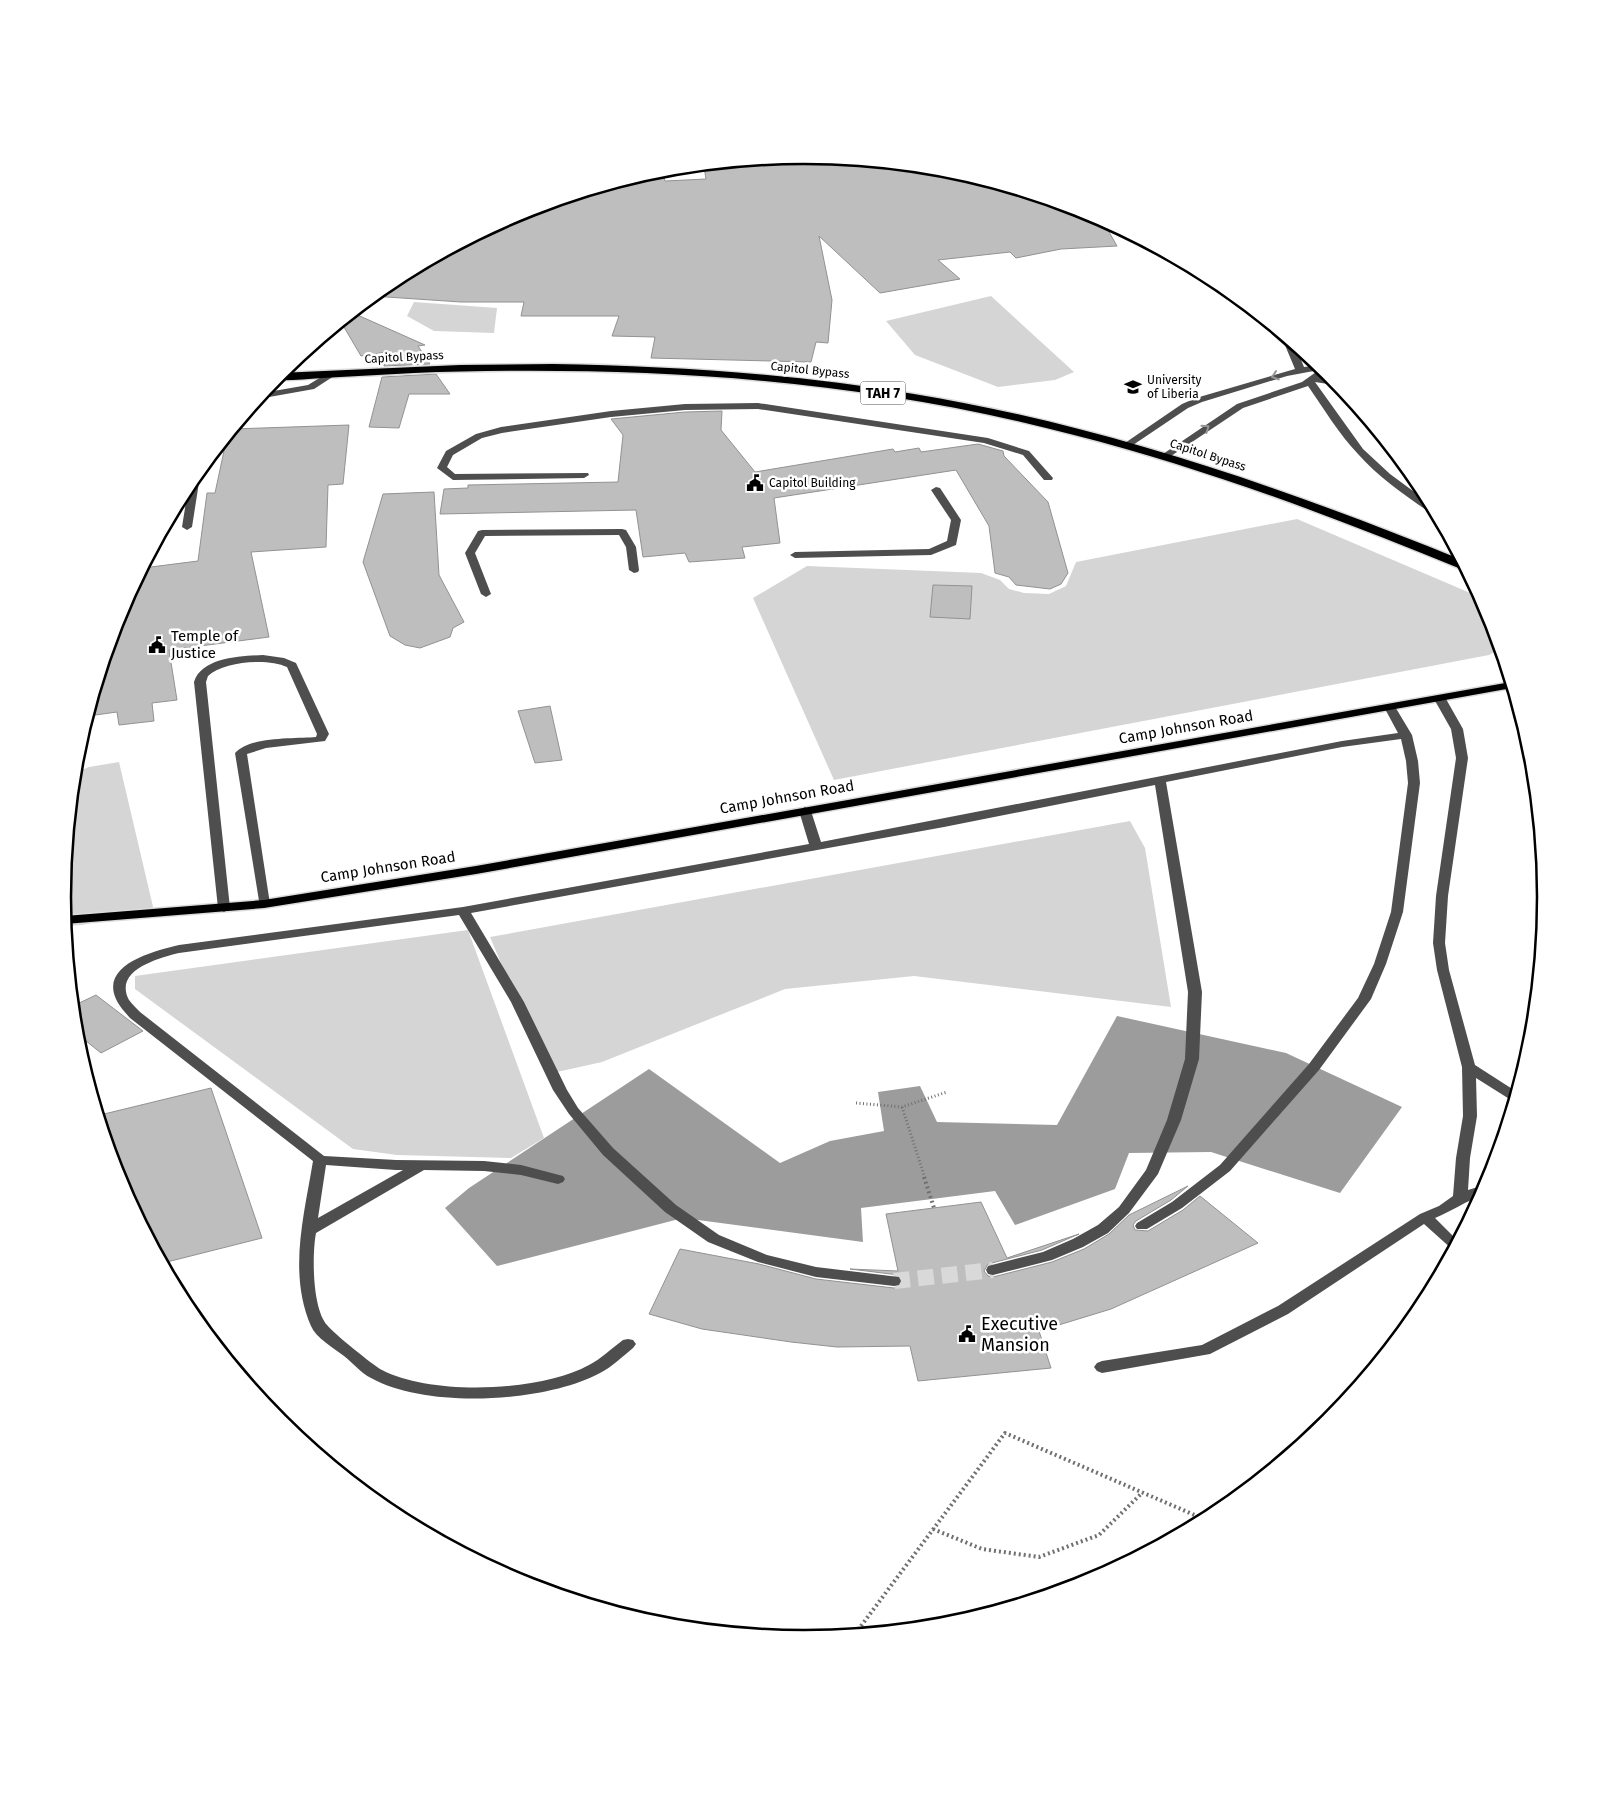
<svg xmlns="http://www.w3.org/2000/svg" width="1609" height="1794" viewBox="0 0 1609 1794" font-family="'Fira Sans',sans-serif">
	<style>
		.green { fill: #d5d5d5 }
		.water { fill: #9c9c9c }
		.building { fill: #bebebe; stroke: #929292 }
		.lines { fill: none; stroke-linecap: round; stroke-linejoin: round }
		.minor-tunnel { stroke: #d9d9d9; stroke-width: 16; stroke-dasharray: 16 8; stroke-linecap: butt }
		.major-casing { stroke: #dbdbdb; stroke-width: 3 }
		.highway-casing { stroke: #dbdbdb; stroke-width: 3 }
		.path-far1 { stroke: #707070; stroke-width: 3; stroke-dasharray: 1 2.5; stroke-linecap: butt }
		.path { stroke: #707070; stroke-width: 4; stroke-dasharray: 2 3; stroke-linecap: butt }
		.minor { fill: #4e4e4e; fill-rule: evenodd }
		.major { fill: #000; fill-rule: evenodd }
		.highway { fill: #000; fill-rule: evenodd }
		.oneway { stroke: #959595 }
		.labels { text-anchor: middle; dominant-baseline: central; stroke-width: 5; stroke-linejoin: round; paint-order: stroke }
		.far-street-label { font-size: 12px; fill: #000; stroke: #fff }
		.far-poi-label { font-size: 12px; fill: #000; stroke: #fff; text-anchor: start }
		.shield { fill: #fff; stroke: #4c4c4c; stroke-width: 1 }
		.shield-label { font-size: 14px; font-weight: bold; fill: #000 }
		.poi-label { font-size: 15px; fill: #000; stroke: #fff; text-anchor: start }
		.street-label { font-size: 15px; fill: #000; stroke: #fff }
		.near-poi-label { font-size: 18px; fill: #000; stroke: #fff; text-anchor: start }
		.rim { fill: none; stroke: #000; stroke-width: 2.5 }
	</style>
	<rect width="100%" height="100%" fill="#fff"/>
	<path class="green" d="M991 296 1074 372 1055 380 998 387 915 355 886 321Z
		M414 302 497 308 494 333 434 331 407 316Z
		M1297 519 1482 598 1490 613 1501 648 1489 655 834 780 753 598 807 566 981 573 1000 580 1009 589 1024 593 1049 594 1066 586 1076 562Z
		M119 762 154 911 81 925 65 926 63 897 75 773 89 767Z
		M1130 821 1145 848 1171 1007 914 976 785 989 602 1062 548 1074 490 937Z
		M468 930 544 1138 511 1158 397 1155 353 1149 135 989V976Z"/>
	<path class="water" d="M1117 1016 1286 1053 1402 1107 1340 1193 1211 1152 1129 1153 1115 1189 1015 1225 995 1191 861 1208 863 1242 683 1218 497 1266 445 1208 469 1188 649 1069 780 1163 830 1141 884 1131 878 1092 920 1086 937 1122 1057 1125Z"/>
	<path class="building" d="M805 155 813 156 817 164 844 159 950 169 1089 212 1101 218 1117 246 1061 249 1016 258 1010 252 938 260 960 279 880 293 819 236 832 300 828 343 816 342 811 362 651 358 655 337 612 336 619 316H521L524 302H461L372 296 393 280 521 211 618 182 664 178 665 181 706 179 704 167 753 165 778 158Z
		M353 313 425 345 418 346 430 364 384 366 387 352 361 356 341 322Z
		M436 374 450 394H409L399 428 369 427 382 377Z
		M722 411 721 430 755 472 893 449 895 452 919 448 921 452 978 444 1003 451 1004 456 1048 502 1068 573 1061 584 1050 589 1016 585 1009 577 995 573 989 526 956 470 774 498 780 543 742 547 745 558 689 562 685 553 643 557 636 510 440 514 444 489 468 488V485L618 482 623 435 611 419 685 412Z
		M349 425 343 484 328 485 326 547 251 552 269 637 169 650 177 700 152 703 154 721 119 725 117 712 88 716 119 613 143 568 198 561 207 493H215L227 437 233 429Z
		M434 492 439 575 464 622 453 628 450 637 420 648 405 645 390 636 363 562 383 494Z
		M933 585 972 586 970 619 930 617Z
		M550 706 562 760 535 763 518 711Z
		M96 995 143 1031 101 1053 76 1033 73 1006Z
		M211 1088 262 1238 163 1263 131 1203 104 1114Z
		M1188 1186 1171 1200 1136 1221 1133 1225 1135 1230 1148 1231 1183 1210 1200 1196 1258 1243 1111 1309 1039 1331 1051 1368 918 1381 910 1346 837 1347 791 1342 702 1329 649 1314 680 1249 759 1264 816 1279 894 1288 899 1287 903 1282 899 1275 850 1269 898 1271 886 1214 981 1202 1007 1258 1079 1234 1042 1250 988 1264 984 1271 988 1276 993 1277 1052 1262 1084 1249 1109 1234 1129 1215Z"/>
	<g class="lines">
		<path class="minor-tunnel" d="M894 1281 993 1270"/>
		<g class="major-casing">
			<path id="major" d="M1511 682 1512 688 476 874 264 908 65 924V916L264 900 476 866Z"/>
		</g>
		<g class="highway-casing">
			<path id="highway" d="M553 364C674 366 795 374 914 394 1103 425 1285 488 1462 560L1467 569H1461C1334 517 1207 469 1074 435 934 398 790 379 646 373 569 370 491 370 414 373 383 375 353 376 322 378 306 379 290 381 274 380L279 373 460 365Z"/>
		</g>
		<path class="path-far1" d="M856 1103 902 1107 947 1092
			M902 1107 925 1178"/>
		<path class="path" d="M924 1177 934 1208
			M933 1529 982 1549 1039 1557 1099 1535 1142 1493
			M855 1634 1005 1433 1206 1520"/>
		<path class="minor" d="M1285 336 1294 343 1304 367 1320 365 1329 372 1321 377 1336 381 1341 386 1315 382 1363 449 1390 474 1432 505 1437 515 1432 514C1406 496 1379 478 1358 454 1339 434 1324 409 1308 386L1243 408 1168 458H1162L1160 456 1237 404 1302 382 1319 370 1287 376 1202 402 1188 408 1130 447 1127 448 1122 445 1182 404 1196 398 1295 369 1282 338Z
			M331 371 334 372V376L314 389 258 399 262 393 308 385Z
			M758 403 988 438 1029 451 1053 478 1052 480H1044L1023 455 984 443 758 409 685 410 611 417 502 433 482 438 453 455 447 467 455 474 588 473 589 475 584 478 453 480 437 468 446 451 476 434 501 427 611 411 685 404Z
			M197 473 200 476 192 527 187 530 182 527 189 483Z
			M936 487 940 488 961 520 956 545 931 555 795 558 790 555 795 552 929 549 947 541 951 520 931 490Z
			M622 529 626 530 636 547 639 570 638 572 634 573 629 570 626 547 619 535 485 536 475 553 491 594 486 597 481 594 465 553 478 531 482 530Z
			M263 655 284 658 296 663 329 734 325 741 266 748 247 754 270 904 268 907H260L235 753C250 736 295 739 316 737L317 734 287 667C268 658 224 661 208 676L206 682 230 908 224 912 218 908 194 682C202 657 242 656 263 655Z
			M1440 696 1446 699 1463 729 1468 758 1448 896 1445 943 1449 970 1475 1065 1517 1092 1514 1101 1511 1100 1476 1078 1477 1116 1470 1158 1468 1190 1488 1184 1483 1195C1466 1201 1452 1211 1435 1218L1458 1241 1453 1250 1424 1224 1288 1314 1210 1354 1102 1373 1097 1371 1094 1367 1097 1363 1102 1361 1202 1345 1278 1306 1420 1214 1439 1206 1453 1196 1456 1158 1463 1116 1462 1067 1437 970 1433 943 1436 896 1456 758 1451 729 1434 699Z
			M1390 704 1394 705 1412 735 1418 761 1420 783 1403 912 1386 964 1371 999 1319 1070 1230 1171 1182 1208 1147 1229H1137L1135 1226 1137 1223 1172 1202 1220 1165 1309 1064 1358 998 1374 964 1391 912 1408 783 1406 761 1401 739 1342 747 1166 782 1202 992 1199 1059 1181 1120 1158 1174 1129 1213 1108 1233 1083 1247 1052 1260 993 1275 988 1274 986 1270 988 1266 1043 1252 1073 1239 1098 1225 1119 1207 1146 1170 1167 1120 1185 1059 1188 992 1155 785 944 827 471 913 524 1002 567 1090 578 1108 613 1148 676 1205 719 1235 767 1255 816 1267 899 1277 901 1281 899 1285 894 1286 816 1277 758 1262 708 1242 665 1212 603 1155 569 1114 553 1090 511 1002 459 915 179 953C159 958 113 970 129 1000 132 1004 136 1008 140 1012L324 1156 396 1160 484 1161 521 1165 563 1176 565 1179 563 1182 558 1184 521 1175 484 1171 424 1170 316 1233C312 1254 312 1308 327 1325 333 1333 374 1366 382 1370 432 1396 540 1392 589 1365 601 1359 612 1348 623 1340L628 1339 633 1340 636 1344 633 1348C623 1356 612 1367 600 1373 544 1403 427 1409 371 1378 361 1373 353 1363 344 1356 334 1348 316 1338 311 1326 288 1273 304 1216 313 1161L130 1018C125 1012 119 1006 116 999 100 964 155 951 179 945L463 907 809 844 799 811 805 807 811 811 821 842 1342 741 1398 733 1384 707ZM326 1165 396 1170H403L318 1218Z"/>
		<use href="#major" class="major"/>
		<use href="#highway" class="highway"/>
	</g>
	<defs><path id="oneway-chevron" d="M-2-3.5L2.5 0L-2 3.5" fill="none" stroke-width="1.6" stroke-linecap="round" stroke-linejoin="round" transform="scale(1.25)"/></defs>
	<g class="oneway">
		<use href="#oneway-chevron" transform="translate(1275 376) rotate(162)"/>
		<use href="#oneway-chevron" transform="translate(1206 428) rotate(-34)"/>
	</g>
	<defs>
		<g id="university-bare" transform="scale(1.35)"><path d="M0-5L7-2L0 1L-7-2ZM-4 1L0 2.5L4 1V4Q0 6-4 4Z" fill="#000" stroke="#fff" stroke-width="2.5" paint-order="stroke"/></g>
		<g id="civic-bare" transform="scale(1.35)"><path d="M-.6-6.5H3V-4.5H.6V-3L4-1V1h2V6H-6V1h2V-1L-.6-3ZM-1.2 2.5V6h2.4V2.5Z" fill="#000" stroke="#fff" stroke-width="2.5" paint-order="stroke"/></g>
	</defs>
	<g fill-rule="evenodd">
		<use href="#university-bare" x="1133" y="387"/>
		<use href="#civic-bare" x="755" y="483"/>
		<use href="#civic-bare" x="157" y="645"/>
		<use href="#civic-bare" x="967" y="1334"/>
	</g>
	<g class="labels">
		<g class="far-street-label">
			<text transform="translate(404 357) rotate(-3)">Capitol Bypass</text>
			<text transform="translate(810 370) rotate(6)">Capitol Bypass</text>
			<text transform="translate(1208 455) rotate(18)">Capitol Bypass</text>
		</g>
		<g class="far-poi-label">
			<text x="1147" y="380">University<tspan x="1147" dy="14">of Liberia</tspan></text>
			<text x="769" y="483">Capitol Building</text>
		</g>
		<rect class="shield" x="860.5" y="381.5" width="45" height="23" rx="4"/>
		<g class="shield-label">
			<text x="883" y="393">TAH 7</text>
		</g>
		<g class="poi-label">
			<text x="171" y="636">Temple of<tspan x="171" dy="17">Justice</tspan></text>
		</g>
		<g class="street-label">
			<text transform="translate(1186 727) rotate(-10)">Camp Johnson Road</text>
			<text transform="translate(787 797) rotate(-10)">Camp Johnson Road</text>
			<text transform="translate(388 867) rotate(-9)">Camp Johnson Road</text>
		</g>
		<g class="near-poi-label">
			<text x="981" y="1324">Executive<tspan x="981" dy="21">Mansion</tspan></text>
		</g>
	</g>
	<path d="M0 0H1609V1794H0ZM71 897a733 733 0 1 1 1466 0a733 733 0 1 1-1466 0Z" fill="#fff" fill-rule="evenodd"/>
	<path class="rim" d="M71 897a733 733 0 1 1 1466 0a733 733 0 1 1-1466 0Z"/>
</svg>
